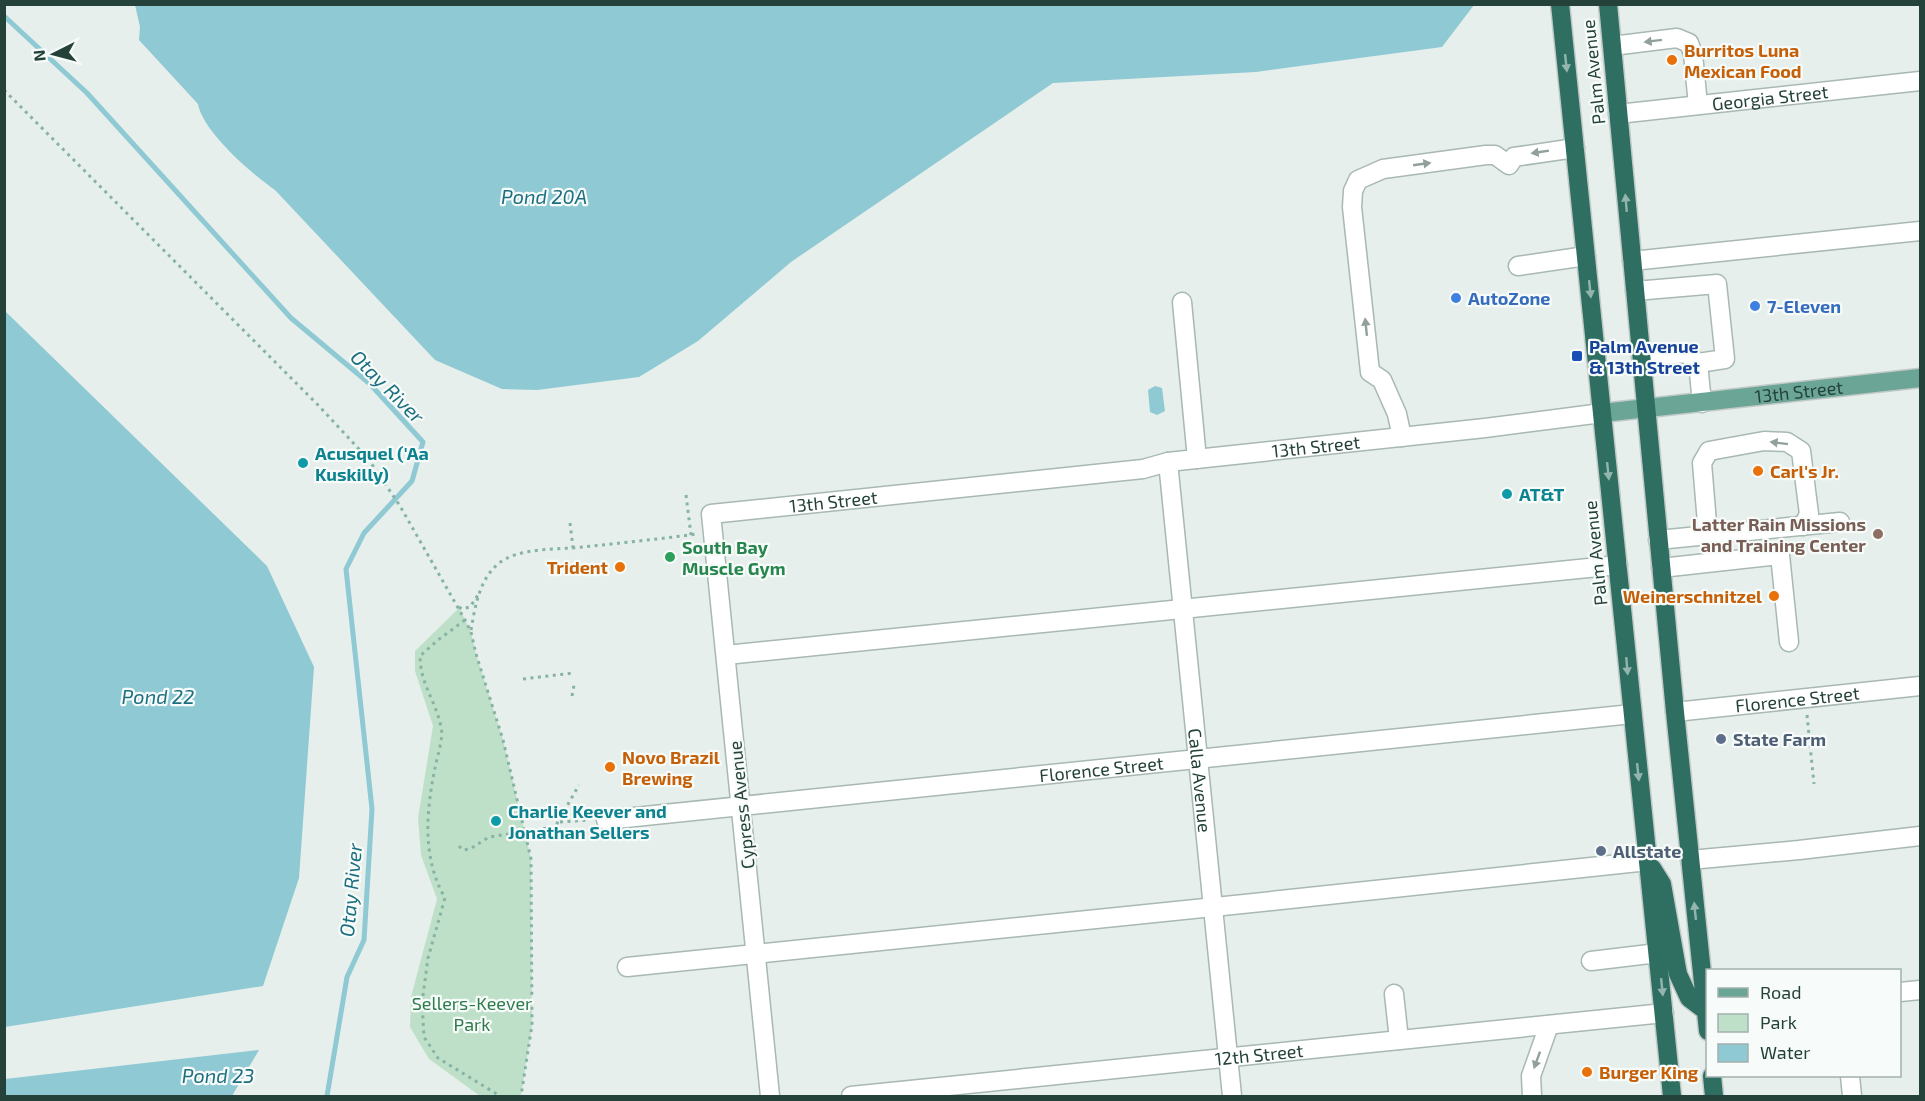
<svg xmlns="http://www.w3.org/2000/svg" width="1925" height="1101" viewBox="0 0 1925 1101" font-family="'Exo 2',sans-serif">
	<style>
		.green { fill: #bfe0c8 }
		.water { fill: #8ec9d4 }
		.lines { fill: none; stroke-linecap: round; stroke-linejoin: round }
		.stream { stroke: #8ec9d4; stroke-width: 5 }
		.minor-casing { stroke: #a8b8b2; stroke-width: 21 }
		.major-casing { stroke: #c2cac8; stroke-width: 21 }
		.highway-casing { stroke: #c2cac8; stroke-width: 21 }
		.path { stroke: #86b3a5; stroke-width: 3; stroke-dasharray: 3 4.5; stroke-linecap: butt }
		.minor { stroke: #fff; stroke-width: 18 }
		.major { stroke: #6aa596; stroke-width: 18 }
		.highway { stroke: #2f6f62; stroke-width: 18 }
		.oneway { fill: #92a09c }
		.oneway2 { fill: #93b5ae }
		.food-dot { fill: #e8710a; stroke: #f7fbf9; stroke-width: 2 }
		.shop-dot { fill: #3f7fe0; stroke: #f7fbf9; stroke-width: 2 }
		.transit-dot { fill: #1a4fb4; stroke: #f7fbf9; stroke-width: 2 }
		.culture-dot { fill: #0f9aa8; stroke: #f7fbf9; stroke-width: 2 }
		.education-dot { fill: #8d6e63; stroke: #f7fbf9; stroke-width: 2 }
		.leisure-dot { fill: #2e9e5b; stroke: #f7fbf9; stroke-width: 2 }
		.service-dot { fill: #5c6f8a; stroke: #f7fbf9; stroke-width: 2 }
		.labels { text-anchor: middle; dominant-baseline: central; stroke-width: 4.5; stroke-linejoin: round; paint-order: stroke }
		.food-label { font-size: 18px; font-weight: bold; fill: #c56008; stroke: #f7fbf9; text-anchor: start }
		.street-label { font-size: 18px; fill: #24423a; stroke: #f7fbf9 }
		.shop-label { font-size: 18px; font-weight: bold; fill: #366cbe; stroke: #f7fbf9; text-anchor: start }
		.transit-label { font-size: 18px; font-weight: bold; fill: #164399; stroke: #f7fbf9; text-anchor: start }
		.culture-label { font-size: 18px; font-weight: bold; fill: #0d838f; stroke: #f7fbf9; text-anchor: start }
		.education-label { font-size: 18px; font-weight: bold; fill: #785e54; stroke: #f7fbf9; text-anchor: end }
		.leisure-label { font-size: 18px; font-weight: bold; fill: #27864d; stroke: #f7fbf9; text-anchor: start }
		.service-label { font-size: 18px; font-weight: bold; fill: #4e5e75; stroke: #f7fbf9; text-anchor: start }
		.park-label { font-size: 18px; fill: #2d7a4b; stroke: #f7fbf9 }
		.water-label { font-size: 20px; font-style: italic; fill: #1c6f80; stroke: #f7fbf9 }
	</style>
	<rect width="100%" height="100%" fill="#e6efeb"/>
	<path class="green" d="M459 608 471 632 476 654 503 740 531 859 532 1025 521 1096H480L429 1059 410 1027 411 997 437 899 421 855 418 818 433 726 415 671V651Z"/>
	<path class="water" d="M135 5V4L1474 5 1442 47 1256 72 1053 83 791 262 698 341 639 377 537 390 502 389 435 360 275 190C252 174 203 132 198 104L139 40 140 27Z
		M5 311 267 566 314 667 299 878 263 986 5 1027Z
		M1155 386 1162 388 1165 411 1157 415 1150 412 1148 390Z
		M259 1050 232 1096H5V1079Z"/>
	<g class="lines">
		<path class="stream" d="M4 16 87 93 291 318 370 384 423 442 412 481 364 533 346 569 372 809 364 940 347 977 327 1096"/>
		<g class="minor-casing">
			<g id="minor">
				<path d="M1612 46 1677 38 1689 43 1693 54 1698 105"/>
				<path id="s1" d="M1618 114 1920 81"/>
				<path d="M1632 261 1920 231"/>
				<path d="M1518 266 1586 256"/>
				<path d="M1635 291 1717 284 1725 359 1698 363"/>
				<path d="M1182 302 1197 459"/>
				<path d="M1641 357 1686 353 1698 363 1702 403"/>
				<path d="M1402 437 1397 414 1382 380 1370 372 1352 207 1353 191 1358 180 1383 169 1486 155H1495L1509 165 1514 157 1575 148"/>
				<path id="s2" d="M1168 462 1232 1096"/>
				<path d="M1708 535 1702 463 1709 451 1764 441 1787 442 1801 451 1809 514 1803 526"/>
				<path d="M1658 540 1840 522"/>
				<path d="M1661 568 1780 555 1789 642"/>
				<path d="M726 655 1618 565"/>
				<path id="s3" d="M1675 712 1920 686"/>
				<path id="s4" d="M606 820 1632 714"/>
				<path d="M1690 860 1799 850 1920 836"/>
				<path d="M1591 961 1658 953"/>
				<path d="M627 967C967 931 1308 899 1648 861"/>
				<path d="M1900 992 1920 990"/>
				<path d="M1394 994 1399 1040"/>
				<path d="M1850 1076 1852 1096"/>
				<path id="s5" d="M770 1096 711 514 1143 469 1168 462 1485 428 1602 413"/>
				<path id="s6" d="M851 1096 1664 1013"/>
				<path d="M1532 1096 1531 1076 1549 1025"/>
			</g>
		</g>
		<g class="major-casing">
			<g id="major">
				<path id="s7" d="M1602 413 1920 378"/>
			</g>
		</g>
		<g class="highway-casing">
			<path id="highway" d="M1560 4 1672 1096
				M1608 4 1675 712 1708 1031
				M1652 868 1662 884 1678 974 1689 998 1706 1011
				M1712 1076 1714 1096"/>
		</g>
		<path class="path" d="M4 90 318 405 369 460 400 506 465 620 471 632 476 654 503 740 531 859 532 1025 521 1096
			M686 495 691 535
			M570 523 573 548
			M459 607 462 609 470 607 478 595
			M465 620 438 640 420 656C420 684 436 701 441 727 444 738 437 756 435 768 426 812 422 858 445 898L428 958 422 1003 424 1037 438 1058 500 1096
			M471 630C475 607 479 580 498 564 518 547 557 550 583 547 621 543 659 539 697 534
			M523 679 573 673
			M572 696 574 685
			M1807 715 1814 784
			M560 822 589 820
			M459 846 463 850 470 849 489 837 555 827 579 785"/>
		<use href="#minor" class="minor"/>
		<use href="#major" class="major"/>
		<use href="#highway" class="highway"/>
	</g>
	<defs><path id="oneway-solid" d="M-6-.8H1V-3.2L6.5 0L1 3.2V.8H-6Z" transform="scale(1.5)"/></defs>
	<g class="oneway">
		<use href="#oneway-solid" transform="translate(1653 41) rotate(173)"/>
		<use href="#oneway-solid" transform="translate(1540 152) rotate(171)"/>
		<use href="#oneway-solid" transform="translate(1422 164) rotate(-8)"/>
		<use href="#oneway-solid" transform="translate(1366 327) rotate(-96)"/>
		<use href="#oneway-solid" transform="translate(1779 443) rotate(-173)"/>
		<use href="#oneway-solid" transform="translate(1537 1060) rotate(110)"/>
	</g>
	<g class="oneway2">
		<use href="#oneway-solid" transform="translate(1566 63) rotate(84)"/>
		<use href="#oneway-solid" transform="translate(1626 203) rotate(-95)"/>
		<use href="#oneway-solid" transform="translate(1590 289) rotate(84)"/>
		<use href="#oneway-solid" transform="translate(1608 471) rotate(84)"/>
		<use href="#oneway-solid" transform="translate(1627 666) rotate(85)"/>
		<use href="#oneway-solid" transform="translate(1638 772) rotate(84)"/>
		<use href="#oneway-solid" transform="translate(1695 911) rotate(-96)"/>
		<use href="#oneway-solid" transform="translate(1662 987) rotate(84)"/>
	</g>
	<g class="food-dot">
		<circle cx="1672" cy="60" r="6"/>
		<circle cx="1758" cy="471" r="6"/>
		<circle cx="620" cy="567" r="6"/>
		<circle cx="1774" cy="596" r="6"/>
		<circle cx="610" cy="767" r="6"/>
		<circle cx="1587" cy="1072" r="6"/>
	</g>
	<g class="shop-dot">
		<circle cx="1456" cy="298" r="6"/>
		<circle cx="1755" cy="306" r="6"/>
	</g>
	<rect class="transit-dot" x="1571" y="350" width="12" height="12" rx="3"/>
	<g class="culture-dot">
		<circle cx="303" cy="463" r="6"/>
		<circle cx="1507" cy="494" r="6"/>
		<circle cx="496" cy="821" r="6"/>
	</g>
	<circle class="education-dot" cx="1878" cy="534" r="6"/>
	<circle class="leisure-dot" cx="670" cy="557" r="6"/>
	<g class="service-dot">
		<circle cx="1721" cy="739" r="6"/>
		<circle cx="1601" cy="851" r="6"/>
	</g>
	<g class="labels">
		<g class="food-label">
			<text x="1684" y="50">Burritos Luna<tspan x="1684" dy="21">Mexican Food</tspan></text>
			<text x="1770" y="471">Carl's Jr.</text>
			<text x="608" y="567" text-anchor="end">Trident</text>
			<text x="1762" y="596" text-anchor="end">Weinerschnitzel</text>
			<text x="622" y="757">Novo Brazil<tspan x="622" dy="21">Brewing</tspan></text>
			<text x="1599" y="1072">Burger King</text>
		</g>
		<g class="street-label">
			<text transform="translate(1593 72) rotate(-96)">Palm Avenue</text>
			<text stroke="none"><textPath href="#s1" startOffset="153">Georgia Street</textPath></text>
			<text stroke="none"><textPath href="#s7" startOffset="198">13th Street</textPath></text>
			<text stroke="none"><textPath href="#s5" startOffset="1194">13th Street</textPath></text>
			<text stroke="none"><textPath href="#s5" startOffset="708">13th Street</textPath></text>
			<text transform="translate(1595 553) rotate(-96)">Palm Avenue</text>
			<text stroke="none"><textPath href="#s3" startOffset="123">Florence Street</textPath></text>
			<text stroke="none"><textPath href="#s4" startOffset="498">Florence Street</textPath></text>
			<text stroke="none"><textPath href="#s2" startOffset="320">Calla Avenue</textPath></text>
			<text transform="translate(741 805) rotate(-96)">Cypress Avenue</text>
			<text stroke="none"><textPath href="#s6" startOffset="410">12th Street</textPath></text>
		</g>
		<g class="shop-label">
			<text x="1468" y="298">AutoZone</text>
			<text x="1767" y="306">7-Eleven</text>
		</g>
		<g class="transit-label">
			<text x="1589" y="346">Palm Avenue<tspan x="1589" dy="21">&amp; 13th Street</tspan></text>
		</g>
		<g class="culture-label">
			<text x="315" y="453">Acusquel ('Aa<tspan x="315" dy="21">Kuskilly)</tspan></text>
			<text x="1519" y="494">AT&amp;T</text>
			<text x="508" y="811">Charlie Keever and<tspan x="508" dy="21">Jonathan Sellers</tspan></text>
		</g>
		<g class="education-label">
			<text x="1866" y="524">Latter Rain Missions<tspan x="1866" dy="21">and Training Center</tspan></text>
		</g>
		<g class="leisure-label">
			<text x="682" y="547">South Bay<tspan x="682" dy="21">Muscle Gym</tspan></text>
		</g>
		<g class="service-label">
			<text x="1733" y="739">State Farm</text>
			<text x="1613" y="851">Allstate</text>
		</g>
		<g class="park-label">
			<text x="472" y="1003">Sellers-Keever<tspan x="472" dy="21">Park</tspan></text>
		</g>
		<g class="water-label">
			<text x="544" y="196">Pond 20A</text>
			<text transform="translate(388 386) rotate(45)">Otay River</text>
			<text x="158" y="696">Pond 22</text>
			<text transform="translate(350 890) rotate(-85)">Otay River</text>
			<text x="218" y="1075">Pond 23</text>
		</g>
	</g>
	<rect width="1925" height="1101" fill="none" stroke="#24423a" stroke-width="12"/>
	<rect x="1706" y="969" width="195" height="108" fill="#f7fbf9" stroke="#a3b1ad" stroke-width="1.5"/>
	<rect x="1718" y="988" width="30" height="9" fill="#6aa596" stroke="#a3b1ad" stroke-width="1.5"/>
	<text x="1760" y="999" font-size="18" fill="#24423a">Road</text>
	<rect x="1718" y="1014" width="30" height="18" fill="#bfe0c8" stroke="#a3b1ad" stroke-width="1.5"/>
	<text x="1760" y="1029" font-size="18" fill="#24423a">Park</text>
	<rect x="1718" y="1044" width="30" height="18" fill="#8ec9d4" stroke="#a3b1ad" stroke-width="1.5"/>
	<text x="1760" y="1059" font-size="18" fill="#24423a">Water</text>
	<g transform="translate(54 54) rotate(264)" stroke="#f7fbf9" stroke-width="4.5" paint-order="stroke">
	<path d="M0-4.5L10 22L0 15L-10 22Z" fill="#24423a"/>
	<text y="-9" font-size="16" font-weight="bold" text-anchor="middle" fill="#24423a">N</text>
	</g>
</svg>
